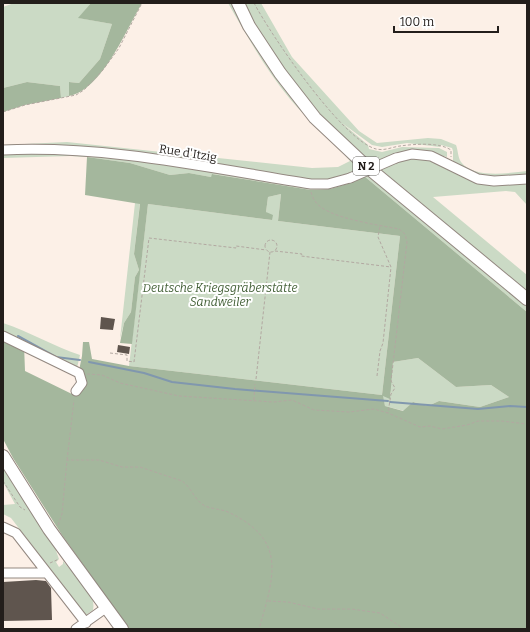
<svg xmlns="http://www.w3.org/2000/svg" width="530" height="632" viewBox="0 0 530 632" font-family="Bitter,serif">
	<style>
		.green { fill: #cbdac5 }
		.forest { fill: #a4b79d; fill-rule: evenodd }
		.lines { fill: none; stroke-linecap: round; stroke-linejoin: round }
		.stream { stroke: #8097ae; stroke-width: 2 }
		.building { fill: #5f554e }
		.minor-casing { stroke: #938880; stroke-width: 11 }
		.major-casing { stroke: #938880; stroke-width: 14 }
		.path { stroke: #b2a8a1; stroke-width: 1; stroke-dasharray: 3 2; stroke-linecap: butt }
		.minor { stroke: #fff; stroke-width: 9 }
		.major { stroke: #fff; stroke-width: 12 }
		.minor-bridge-casing { stroke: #938880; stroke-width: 11; stroke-linecap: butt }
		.minor-bridge { stroke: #fff; stroke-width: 9 }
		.labels { text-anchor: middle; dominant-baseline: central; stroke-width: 4; stroke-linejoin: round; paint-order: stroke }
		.shield { fill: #fff; stroke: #65625f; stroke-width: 1 }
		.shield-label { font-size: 11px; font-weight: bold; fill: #231e1b }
		.street-label { font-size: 12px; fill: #231e1b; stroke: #fff }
		.park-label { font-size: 12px; font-style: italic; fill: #436037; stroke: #fff }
	</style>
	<rect width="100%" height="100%" fill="#fcf0e7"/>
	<path class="green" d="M14 3H91L79 18 112 24 100 59 79 83 70 82 69 96 61 98 60 86 27 82 3 88V7Z
		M228 3H233L356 163 527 307V312L364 176 347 184 330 189 311 190 213 174 211 177 189 173 170 175 130 163 87 157 70 156 3 158V145L67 142 312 168 338 167 350 161C332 139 308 121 290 99 266 70 247 36 228 3Z
		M242 3H261L292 57 359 131 377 143 428 138 441 139 456 145C458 150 458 158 461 162 474 179 509 173 527 171V176C495 178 480 181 453 162V151L452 148 441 145 440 147 407 143 382 147 372 145 342 123 368 145 369 149 382 152 402 147 439 148 447 152V157C417 148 402 150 374 162L380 168C401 160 421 153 442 164 455 171 466 180 481 183 492 186 520 181 527 185V205L515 192 506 191 433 197 527 275V295L395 184 324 119 276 61Z
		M281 194 278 221 400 236 382 395 391 394 389 387 393 362 418 358 456 387 491 385 509 397 480 407 439 401 428 406 413 402 404 411 385 406 382 395 129 366 148 204 272 220 266 212 268 197Z
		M135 203H140L134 254 139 270 135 277 131 312 124 323 120 339Z
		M3 323C30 332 53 346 80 355L77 368 3 333Z
		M3 465 54 545 59 559 56 562 59 567 63 564V561C74 575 97 591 93 610L86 615 11 518 3 514V505L15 504 3 482Z"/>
	<path class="forest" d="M91 3H142C126 30 102 90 69 96V82L79 83 100 59 112 24 78 18Z
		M27 82 60 86 61 98 25 105 3 112V88Z
		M87 157 130 163 170 175 189 173 211 177 212 174 311 190 330 189 347 184 364 176 527 312V629H129L62 535 13 458 3 439V336L24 345 25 371 74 395 82 356 83 342H89L92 359 129 366 382 395 400 236 278 221 281 194 268 197 266 212 273 215 272 220 148 204 132 344 120 343 124 323 131 312 135 277 139 270 134 254 140 204 85 195ZM418 358 456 387 491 385 509 397 480 407 439 401 428 406 413 402 403 411 385 406 383 396 390 399 393 362Z"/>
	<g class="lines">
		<path class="stream" d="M18 336 56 357 80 360
			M89 362 144 373 172 382 235 389 388 401
			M390 402 478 409 510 406 527 407"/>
	</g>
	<path class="building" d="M101 317 115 319 113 330 100 329Z
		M118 345 130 347 129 354 117 352Z
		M36 580 46 581 51 588 52 620 3 621V582Z"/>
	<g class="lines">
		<g class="minor-casing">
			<path id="minor" d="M3 150C106 145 209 168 311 184H328L350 178
				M396 158 412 154 431 156 478 179 494 181 527 179
				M3 336 79 373 82 383 76 391
				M3 527 16 533 86 623
				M3 573H47
				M76 629 107 607"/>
		</g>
		<g class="major-casing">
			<path id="major" d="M238 3 249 26 280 73 315 118 366 166 527 299
				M3 456 49 529 122 629"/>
		</g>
		<path class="path" d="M254 3C271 35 342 140 376 149 385 151 392 147 400 146 415 144 439 142 451 150V157
			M3 112 25 105 76 95 84 90 103 70 119 48 142 3
			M311 192C312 195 313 199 315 201 325 218 379 225 399 229L405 234 407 242 391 381 395 388 391 394 388 413
			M265 246a6 6 0 1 1 12 0a6 6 0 1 1-12 0Z
			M275 251 302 254 301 256 391 267 378 237 380 226
			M110 353 127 355V361L134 362 149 238 236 248V246L266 250
			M87 374 102 375 120 383 179 396 274 402 292 400 314 410 349 412 374 409 388 413 420 427 430 426 442 429 467 425 478 421H501L527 424
			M377 376 380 351 383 343 391 267
			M256 379 270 252
			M254 400 255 384
			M67 460 74 400
			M3 481 20 507 25 510
			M58 525 62 514 67 460H99L122 467H140L182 481C191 487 195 501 205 506 212 509 221 509 228 512 288 540 274 576 259 629
			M50 563 59 559
			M268 601 288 602 318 609H351L380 613 404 629"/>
		<use href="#minor" class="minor"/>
		<use href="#major" class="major"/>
		<g class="minor-bridge-casing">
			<path id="minor-bridge" d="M350 178 396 158"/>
		</g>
		<use href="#minor-bridge" class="minor-bridge"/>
	</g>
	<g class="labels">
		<rect class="shield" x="353" y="157" width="26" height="18" rx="3"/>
		<g class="shield-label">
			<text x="366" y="166">N 2</text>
		</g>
		<g class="street-label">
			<text transform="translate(188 153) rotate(9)">Rue d'Itzig</text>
		</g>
		<g class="park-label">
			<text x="220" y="288">Deutsche Kriegsgräberstätte<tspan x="220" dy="14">Sandweiler</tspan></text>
		</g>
	</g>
	<rect width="530" height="632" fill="none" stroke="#231e1b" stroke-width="8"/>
	<path d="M394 26v6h104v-6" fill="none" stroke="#231e1b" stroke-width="2"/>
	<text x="400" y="26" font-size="12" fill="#231e1b" stroke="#ffffff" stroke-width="3" paint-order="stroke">100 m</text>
</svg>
